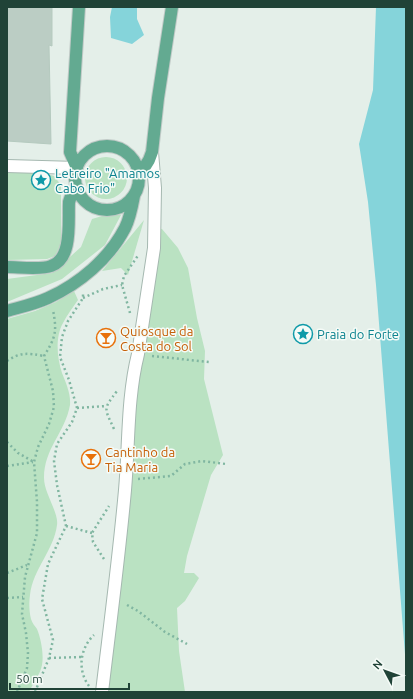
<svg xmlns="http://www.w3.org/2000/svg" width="413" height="699" viewBox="0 0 413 699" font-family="Ubuntu,sans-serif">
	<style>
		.green { fill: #bae2c2 }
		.water { fill: #85d4da }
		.building { fill: #bbcdc4; stroke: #b5cabf }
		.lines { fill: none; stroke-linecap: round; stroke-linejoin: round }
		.minor-casing { stroke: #a5b8b0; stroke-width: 14 }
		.major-casing { stroke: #c1cac7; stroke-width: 14 }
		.path { stroke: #80b6a1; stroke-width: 2.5; stroke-dasharray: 2 3; stroke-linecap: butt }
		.minor { stroke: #fff; stroke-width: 12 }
		.major { stroke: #63aa91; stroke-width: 12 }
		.labels { text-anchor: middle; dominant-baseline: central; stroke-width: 3; stroke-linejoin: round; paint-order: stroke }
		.culture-label { font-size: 13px; fill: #0d838f; stroke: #f5fbf7; text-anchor: start }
		.food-label { font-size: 13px; fill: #c56008; stroke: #f5fbf7; text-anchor: start }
	</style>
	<rect width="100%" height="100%" fill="#e4efe9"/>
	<path class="green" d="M85 178a21 21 0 1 1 42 0a21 21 0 1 1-42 0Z
		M7 172 44 173 54 176 61 185V244L55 256 47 259 7 260Z
		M109 214 121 215 105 245 62 279 7 302V279L52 273 81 247 92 219Z
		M144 220 128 275 121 268 102 271Z
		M155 228 162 229 178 248 188 268 197 318 205 351 204 379 223 455 211 475 187 556 184 573H194L199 578 185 601 177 608 179 651 185 692H102Z
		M74 291 78 300C73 307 67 315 63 323 55 337 57 358 62 373 66 383 71 394 70 405 65 433 44 448 44 478 44 493 59 513 57 525 54 550 33 569 30 595 29 602 29 611 31 619 32 623 35 626 37 629 41 639 44 654 42 665 40 675 33 683 29 692H7V319L35 311 56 302Z"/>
	<path class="water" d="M112 7H137V19L144 35 132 44 111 38 110 17Z
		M376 7H406V667L376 285 368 202 359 144 373 90Z"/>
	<path class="building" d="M7 7H52V46L49 45 51 144 7 141Z"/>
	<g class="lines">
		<g class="minor-casing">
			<path id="minor" d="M7 166 77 168
				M102 692C110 625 119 557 125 490 129 445 127 398 138 354L154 248 155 188 152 152"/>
		</g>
		<g class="major-casing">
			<path id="major" d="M75 178a32 32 0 1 1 64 0a32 32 0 1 1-64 0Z
				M77 168 70 152 79 7
				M139 176 149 160 152 152 158 98 172 7
				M7 267C18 267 41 270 51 266 73 259 68 221 69 202L71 196 77 187
				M7 311C21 307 35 304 48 298 79 284 109 259 125 228 130 218 132 207 134 196"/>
		</g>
		<path class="path" d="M83 298 103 289 122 285
			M130 313 122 285 124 276 139 254
			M152 356 209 362
			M7 361C20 352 28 353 44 356
			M77 408 106 406
			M114 429C104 407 103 410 117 391
			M7 442 18 453 34 462
			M7 466 33 462
			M138 479 171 476 185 464 202 461 226 464
			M66 526 92 533
			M104 559 93 542 92 533 109 506
			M7 573 27 565
			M7 598 23 597
			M127 605 138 611 165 632 187 644
			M49 658 81 657
			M89 686C77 670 80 648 94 635
			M17 692 27 668 28 653 26 633 22 614 25 577 37 533V502L34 462 38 447 49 424 54 407 53 391 44 356C56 337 57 331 53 310
			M35 692 49 658 53 640 42 599 48 564 66 526 57 485 54 461 57 444 72 422 77 408 69 380 60 357 62 337 68 321 83 298V294"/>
		<use href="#minor" class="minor"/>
		<use href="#major" class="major"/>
	</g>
	<defs>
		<g id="sight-ring" transform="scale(1)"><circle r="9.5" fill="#f5fbf7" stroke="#0f9aa8" stroke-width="1.5"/><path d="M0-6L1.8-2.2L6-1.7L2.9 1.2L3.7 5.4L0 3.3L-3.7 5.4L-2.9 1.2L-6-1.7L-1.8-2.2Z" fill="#0f9aa8"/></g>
		<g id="bar-ring" transform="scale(1)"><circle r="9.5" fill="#f5fbf7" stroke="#e8710a" stroke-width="1.5"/><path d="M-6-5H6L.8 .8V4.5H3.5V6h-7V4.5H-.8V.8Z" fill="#e8710a"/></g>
	</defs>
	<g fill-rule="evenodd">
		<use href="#sight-ring" x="41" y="180"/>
		<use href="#sight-ring" x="303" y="334"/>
		<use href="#bar-ring" x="106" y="338"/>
		<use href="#bar-ring" x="91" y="459"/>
	</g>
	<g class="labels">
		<g class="culture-label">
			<text x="55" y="173">Letreiro "Amamos<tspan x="55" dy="15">Cabo Frio"</tspan></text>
			<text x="317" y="334">Praia do Forte</text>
		</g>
		<g class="food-label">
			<text x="120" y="331">Quiosque da<tspan x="120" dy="15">Costa do Sol</tspan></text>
			<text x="105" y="452">Cantinho da<tspan x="105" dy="15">Tia Maria</tspan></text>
		</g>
	</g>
	<rect width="413" height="699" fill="none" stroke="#204337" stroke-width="16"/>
	<g transform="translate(385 671) rotate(311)" stroke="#f5fbf7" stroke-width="3" paint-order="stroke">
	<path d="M0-3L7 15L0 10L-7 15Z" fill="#204337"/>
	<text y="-6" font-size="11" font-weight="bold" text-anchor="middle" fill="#204337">N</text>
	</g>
	<path d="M10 683v6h119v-6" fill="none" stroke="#204337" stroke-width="2"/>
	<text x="16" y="683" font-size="12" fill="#204337" stroke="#f5fbf7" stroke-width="3" paint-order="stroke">50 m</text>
</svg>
